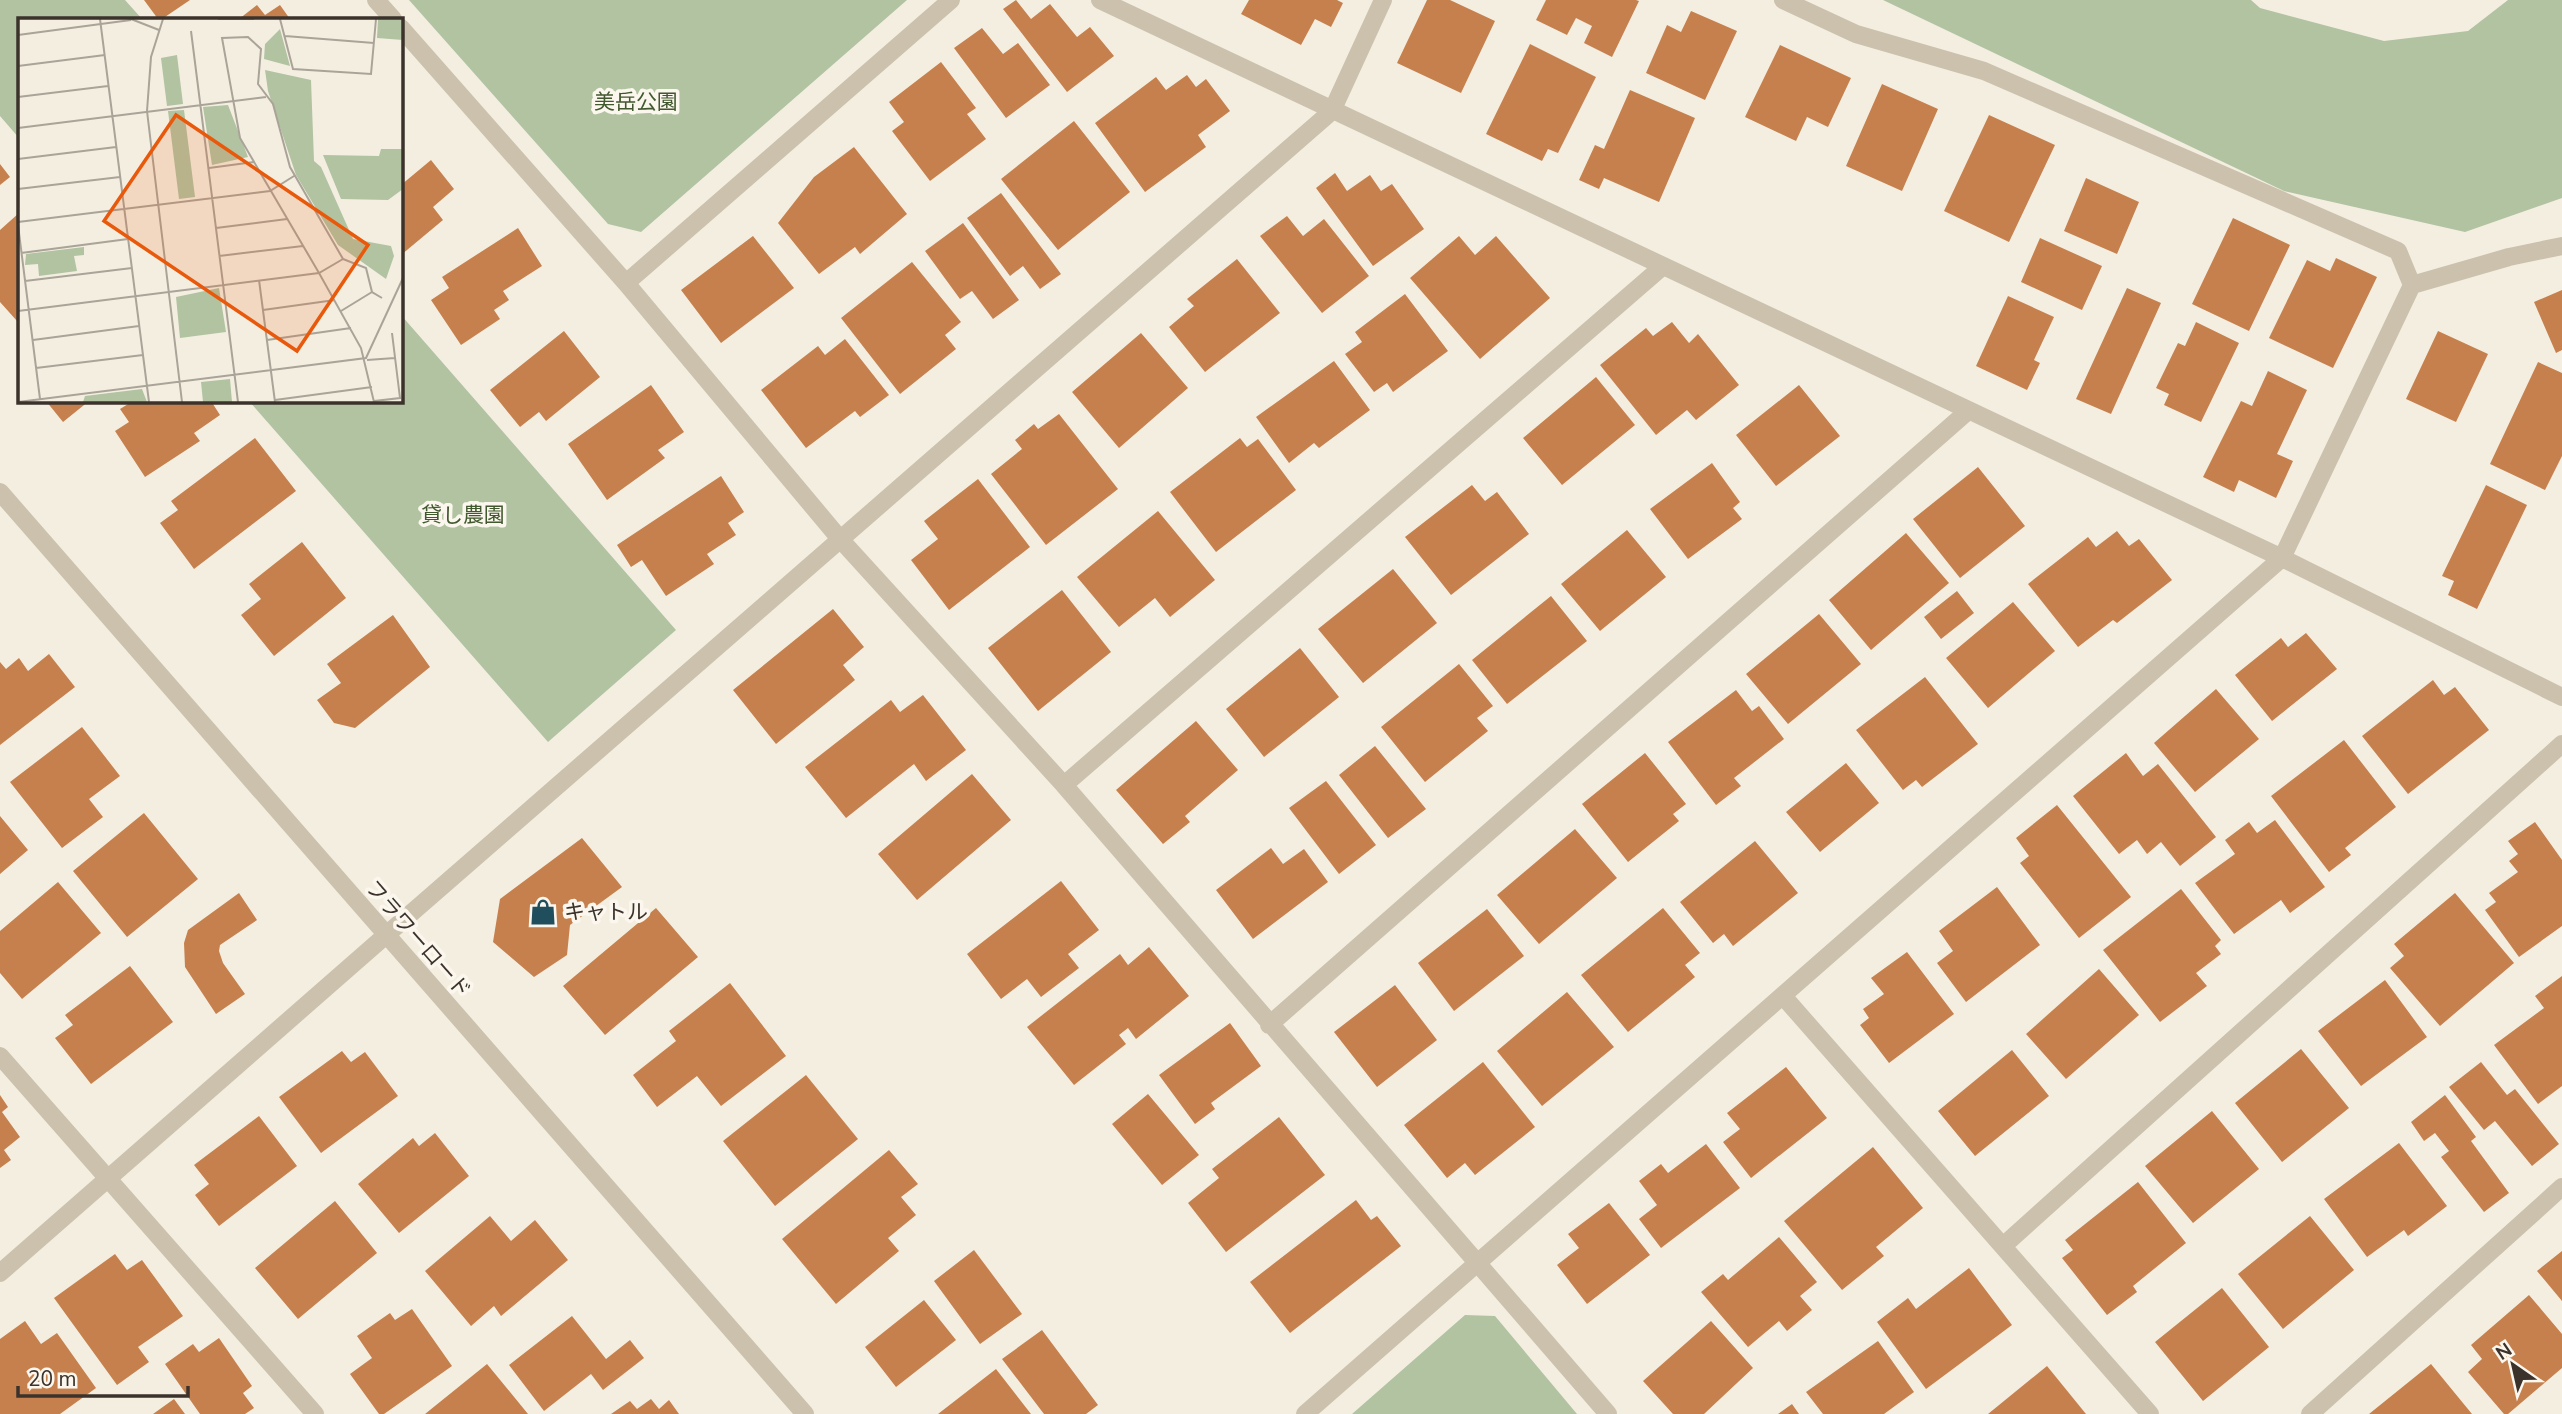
<svg xmlns="http://www.w3.org/2000/svg" width="2562" height="1414" viewBox="0 0 2562 1414" font-family="'Nunito Sans','Noto Sans JP',sans-serif">
	<style>
		.green { fill: #b1c3a1 }
		.building { fill: #c6804d }
		.lines { fill: none; stroke-linecap: round; stroke-linejoin: round }
		.minor { stroke: #ccc1ad; stroke-width: 18 }
		.tertiary { stroke: #ccc1ad; stroke-width: 18 }
		.labels { text-anchor: middle; dominant-baseline: central; stroke-width: 7; stroke-linejoin: round; paint-order: stroke }
		.park-label { font-size: 21px; fill: #42592f; stroke: #fbf7ee }
		.poi-label { font-size: 21px; fill: #3b332b; stroke: #fbf7ee; text-anchor: start }
		.street-label { font-size: 21px; fill: #3b332b; stroke: #fbf7ee }
		.inset-road { fill: none; stroke: #aaa398; stroke-width: 2 }
		.view { fill: #e8590c; fill-opacity: 0.15; stroke: #e8590c; stroke-width: 3.5 }
		.inset-edge { fill: none; stroke: #3b332b; stroke-width: 3.5 }
	</style>
	<rect width="100%" height="100%" fill="#f4eee1"/>
	<path class="green" d="M0 0H125L142 19H19V138L0 116Z
		M409 0H907L641 232 608 224Z
		M1883 0H2251L2260 8 2384 41 2468 31 2508 0H2562V198L2465 232 2284 191Z
		M401 315 676 630 548 742 249 401H401Z
		M1465 1315 1495 1316 1577 1414H1352Z"/>
	<path class="building" d="M144 0H190L162 19H158Z
		M1016 0 1031 19 1050 4 1077 37 1090 27 1114 56 1067 92 1003 9Z
		M1249 0H1337L1343 3 1331 27 1315 19 1301 45 1241 14Z
		M1427 0H1450L1495 21 1461 93 1397 63Z
		M1546 0H1636L1639 1 1612 57 1584 43 1592 26 1576 18 1567 35 1536 20Z
		M257 5 265 15 280 5 290 19H239Z
		M1691 11 1737 31 1705 100 1646 73 1667 25 1681 32Z
		M982 28 1003 54 1018 43 1050 85 1006 118 954 48Z
		M1530 44 1596 77 1558 153 1548 149 1542 161 1486 134Z
		M1780 45 1851 78 1828 127 1807 117 1796 141 1745 117Z
		M941 62 976 108 967 114 986 139 930 181 892 131 904 122 889 102Z
		M1187 75 1196 87 1206 79 1230 111 1198 135 1206 147 1145 192 1095 123 1156 77 1166 90Z
		M1882 84 1938 109 1902 191 1846 166Z
		M1630 90 1695 118 1659 202 1604 178 1599 189 1579 180 1595 145 1604 149Z
		M1989 115 2055 145 2009 242 1944 211Z
		M1074 121 1130 192 1058 250 1001 179Z
		M854 147 907 214 860 254 855 247 819 274 778 223 814 177Z
		M431 160 454 189 433 207 443 220 401 255V185Z
		M0 164 10 177 0 185Z
		M1335 173 1347 191 1370 175 1381 191 1392 184 1424 229 1373 266 1316 188Z
		M2086 178 2139 202 2117 254 2064 231Z
		M1001 193 1061 274 1040 289 1023 266 1010 276 967 218Z
		M19 213V319L17 321 0 302V230Z
		M1287 216 1303 236 1324 219 1369 276 1322 313 1260 236Z
		M2233 218 2290 245 2249 331 2192 304Z
		M963 223 1019 300 993 319 972 291 960 299 925 251Z
		M518 228 542 266 503 291 509 300 494 310 500 319 461 345 431 300 449 288 442 277Z
		M753 236 794 288 721 343 681 290Z
		M1459 236 1475 255 1496 236 1550 298 1480 359 1410 278Z
		M2040 238 2102 266 2082 310 2021 282Z
		M2336 258 2377 277 2333 368 2269 338 2307 260 2330 271Z
		M1237 259 1280 313 1205 372 1169 327 1194 306 1187 299Z
		M912 262 961 322 945 335 956 349 900 394 841 318Z
		M2127 288 2161 303 2111 414 2076 399Z
		M2562 290V350L2556 353 2534 302Z
		M1405 294 1448 351 1393 392 1387 383 1374 392 1345 354 1362 342 1355 332Z
		M2008 296 2054 317 2034 360 2040 363 2027 390 1976 366Z
		M1672 322 1689 343 1698 334 1739 385 1696 420 1687 410 1656 435 1600 365 1646 328 1653 336Z
		M2196 322 2239 343 2201 422 2164 405 2169 394 2156 388 2178 343 2185 346Z
		M564 331 600 377 546 421 539 412 520 427 490 390Z
		M2438 331 2488 354 2456 422 2406 399Z
		M1141 333 1188 388 1119 448 1072 392Z
		M845 339 889 395 860 417 855 411 806 448 761 390 818 346 825 355Z
		M1334 361 1370 410 1319 448 1314 443 1289 463 1256 417Z
		M2538 362 2562 373V456L2545 490 2490 464Z
		M2268 371 2307 390 2277 454 2293 461 2276 498 2239 480 2234 492 2203 477 2241 401 2252 406Z
		M1596 377 1635 425 1562 485 1523 438Z
		M651 385 684 432 658 450 665 458 607 500 568 444Z
		M1799 385 1840 436 1776 486 1736 435Z
		M46 401H89L63 422Z
		M133 401H211L220 415 194 433 200 441 145 477 115 431 129 422 120 409Z
		M1059 414 1118 489 1046 545 991 474 1022 449 1015 440 1034 424 1038 429Z
		M255 438 296 491 194 569 160 523 178 510 171 501Z
		M1240 438 1247 447 1258 439 1296 490 1216 552 1170 492Z
		M1712 463 1740 502 1733 508 1742 519 1688 559 1650 509Z
		M1978 467 2025 526 1960 578 1913 519Z
		M721 476 744 512 728 523 736 535 707 554 714 564 666 596 642 560 631 567 617 545Z
		M978 479 1030 547 949 610 911 560 938 539 924 521Z
		M1472 485 1485 501 1497 492 1529 534 1451 595 1405 537Z
		M2486 485 2527 505 2477 609 2448 595 2454 581 2442 576Z
		M1158 511 1215 580 1170 617 1155 598 1119 627 1077 577Z
		M1627 530 1666 577 1600 631 1561 584Z
		M2117 531 2129 546 2139 539 2172 580 2117 623 2113 620 2078 647 2028 584 2088 537 2096 547Z
		M1906 533 1949 583 1871 650 1829 600Z
		M302 542 346 598 274 656 241 615 261 599 249 584Z
		M1393 569 1437 623 1363 683 1318 629Z
		M1062 590 1111 652 1038 711 988 648Z
		M1957 591 1974 613 1941 639 1924 617Z
		M1551 596 1587 641 1507 704 1472 660Z
		M2013 602 2055 651 1988 708 1946 658Z
		M833 609 864 647 843 665 855 680 776 744 733 690Z
		M1819 614 1861 664 1788 724 1746 674Z
		M393 615 430 667 355 728 334 723 317 700 341 683 327 664Z
		M2306 633 2337 669 2272 721 2235 675 2281 638 2288 647Z
		M1300 648 1339 697 1264 757 1226 709Z
		M49 654 75 687 0 745V662L6 669 19 658 28 671Z
		M1459 664 1493 706 1477 718 1488 731 1425 782 1381 727Z
		M1925 677 1978 744 1922 787 1916 780 1903 790 1856 730Z
		M2433 680 2444 695 2455 687 2489 730 2408 794 2362 736Z
		M2216 689 2259 739 2195 792 2154 743Z
		M1736 690 1752 711 1759 706 1784 739 1734 778 1741 786 1716 805 1668 742Z
		M923 695 966 750 926 781 914 764 846 818 805 767 891 700 900 712Z
		M1196 721 1238 770 1185 816 1190 822 1163 844 1116 790Z
		M82 727 120 776 89 799 103 817 62 848 10 782Z
		M2344 740 2396 807 2345 848 2351 855 2329 872 2271 796Z
		M1375 746 1426 809 1388 838 1339 775Z
		M1645 753 1686 804 1673 814 1679 821 1628 862 1582 804Z
		M2126 753 2143 776 2158 764 2216 837 2180 866 2161 842 2147 854 2137 840 2119 854 2073 796Z
		M1846 763 1879 803 1820 852 1786 812Z
		M972 774 1011 820 917 900 878 854Z
		M1326 781 1376 845 1339 874 1289 808Z
		M2057 805 2131 897 2079 938 2020 863 2029 856 2016 838Z
		M144 813 198 879 127 937 73 871Z
		M0 816 28 850 0 874Z
		M2275 820 2325 887 2290 913 2281 900 2234 934 2195 883 2235 854 2225 840 2249 822 2257 833Z
		M2535 822 2562 860V926L2519 957 2485 910 2496 902 2489 893 2518 872 2509 861 2518 854 2508 841Z
		M1575 829 1617 878 1539 944 1497 895Z
		M582 838 622 887 570 925 567 955 534 977 493 942 500 899Z
		M1755 841 1798 893 1733 946 1724 934 1713 943 1680 902Z
		M1271 848 1283 864 1304 849 1328 882 1253 939 1216 890Z
		M1061 881 1099 930 1068 954 1079 968 1041 997 1027 979 1001 999 967 954Z
		M58 882 101 933 22 999 0 973V931Z
		M1997 887 2040 945 1966 1002 1937 963 1953 951 1939 931Z
		M2181 889 2221 940 2215 946 2221 954 2196 973 2207 986 2160 1022 2103 950Z
		M239 893 257 920 220 945 219 951 223 963 245 994 216 1014 185 967 184 943 188 930Z
		M2455 893 2514 963 2440 1026 2390 968 2404 956 2394 944Z
		M656 908 698 957 605 1035 563 986Z
		M1663 908 1700 953 1685 965 1695 977 1628 1032 1581 975Z
		M1487 909 1524 956 1454 1011 1418 963Z
		M1149 947 1189 996 1136 1039 1128 1028 1119 1035 1126 1044 1074 1085 1027 1027 1120 954 1128 965Z
		M1907 952 1954 1014 1889 1063 1860 1025 1869 1018 1863 1009 1884 994 1871 978Z
		M130 966 173 1022 91 1084 55 1038 73 1025 65 1015Z
		M2099 969 2139 1015 2066 1079 2026 1034Z
		M2562 976V1086L2538 1104 2494 1045 2544 1008 2535 996Z
		M2385 980 2427 1037 2361 1086 2318 1031Z
		M730 983 786 1056 721 1106 697 1076 657 1107 633 1075 676 1041 669 1031Z
		M1395 985 1437 1040 1377 1087 1334 1032Z
		M1567 992 1614 1047 1542 1106 1497 1051Z
		M1230 1023 1261 1066 1211 1103 1215 1109 1195 1124 1159 1075Z
		M2301 1049 2349 1108 2282 1162 2235 1103Z
		M2012 1050 2049 1096 1975 1156 1938 1111Z
		M342 1051 351 1062 365 1052 398 1096 321 1153 279 1097Z
		M1483 1062 1535 1127 1475 1175 1465 1163 1447 1178 1404 1125Z
		M2481 1062 2507 1095 2515 1089 2559 1144 2532 1166 2495 1121 2484 1130 2449 1087Z
		M1786 1067 1827 1118 1751 1178 1723 1142 1740 1129 1727 1113Z
		M806 1075 858 1139 775 1206 723 1141Z
		M1148 1094 1199 1155 1162 1185 1112 1124Z
		M0 1095 8 1107 2 1112 20 1137 4 1150 11 1160 0 1168Z
		M2445 1095 2476 1137 2471 1141 2509 1193 2484 1212 2441 1157 2449 1151 2435 1133 2424 1141 2411 1122Z
		M2212 1111 2259 1169 2193 1223 2145 1166Z
		M259 1116 297 1166 219 1226 195 1195 209 1184 194 1165Z
		M1279 1117 1325 1175 1226 1252 1188 1203 1219 1178 1212 1169Z
		M435 1133 469 1176 399 1233 358 1184 413 1138 419 1146Z
		M2399 1143 2447 1206 2408 1236 2404 1230 2367 1257 2324 1199Z
		M1706 1144 1740 1188 1661 1248 1639 1219 1657 1205 1639 1181 1661 1164 1668 1173Z
		M1873 1147 1923 1208 1876 1247 1884 1256 1842 1290 1784 1221Z
		M889 1150 918 1184 901 1197 916 1215 888 1238 899 1251 836 1304 782 1239Z
		M2138 1182 2186 1243 2133 1286 2137 1292 2107 1315 2062 1258 2073 1250 2065 1240Z
		M1356 1200 1371 1220 1377 1216 1401 1246 1290 1333 1250 1282Z
		M335 1201 377 1253 298 1319 255 1268Z
		M1609 1203 1650 1255 1587 1304 1557 1265 1579 1248 1568 1234Z
		M490 1216 511 1241 535 1220 568 1260 501 1316 494 1306 471 1326 425 1271Z
		M2310 1216 2354 1270 2283 1329 2238 1274Z
		M1779 1237 1817 1282 1800 1296 1812 1310 1787 1331 1779 1321 1748 1347 1701 1292 1723 1274 1728 1280Z
		M974 1250 1022 1314 980 1344 934 1281Z
		M2562 1251V1301L2537 1271Z
		M115 1254 127 1270 142 1260 183 1316 138 1347 149 1362 117 1385 54 1298Z
		M1969 1268 2012 1325 1926 1389 1877 1322 1908 1298 1916 1309Z
		M2222 1288 2269 1347 2203 1401 2155 1342Z
		M2529 1295 2562 1334V1368L2508 1414H2504L2468 1372 2482 1359 2471 1345Z
		M924 1300 956 1340 896 1387 865 1347Z
		M412 1309 452 1366 384 1414H379L350 1374 372 1358 357 1336 390 1313 395 1320Z
		M572 1316 606 1359 630 1340 644 1358 603 1390 591 1374 544 1411 509 1365Z
		M25 1321 41 1344 57 1333 96 1388 60 1414H0V1339Z
		M1711 1321 1753 1368 1704 1414H1673L1643 1381Z
		M1042 1330 1098 1405 1086 1414H1044L1002 1359Z
		M219 1338 252 1386 243 1393 254 1408 245 1414H200L165 1364 193 1344 199 1352Z
		M1878 1341 1914 1392 1884 1414H1823L1806 1392Z
		M487 1364 528 1414H425Z
		M2431 1364 2472 1414H2369Z
		M2047 1366 2086 1414H1988Z
		M996 1369 1031 1414H938Z
		M174 1399 185 1414H153Z
		M651 1399 659 1409 669 1400 679 1414H611L630 1401 637 1409Z
		M1792 1404 1799 1414H1778Z"/>
	<g class="lines">
		<path class="minor" d="M376 0 393 19
			M1100 0 2282 558 2562 697
			M401 28 626 283 840 539 1064 785 1608 1414
			M626 283 951 0
			M2412 285 2509 257 2562 246
			M1064 785 1662 267
			M385 936 1332 111 1383 0
			M1783 996 2150 1414
			M1269 1025 1968 411
			M0 1056 315 1414
			M2003 1246 2562 744
			M1305 1414 2282 558 2412 285 2398 251 1984 71 1856 34 1783 0
			M2310 1414 2562 1187"/>
		<path class="tertiary" d="M0 492 805 1414
			M0 1273 385 936"/>
	</g>
	<defs>
		<g id="shop-bare" transform="scale(2.1)"><path d="M-5-2.5h2.3a2.7 3.5 0 0 1 5.4 0H5L5.5 6h-11ZM-1.5-2.5h3a1.5 2.3 0 0 0-3 0Z" fill="#204e5d" stroke="#fbf7ee" stroke-width="2.5" paint-order="stroke"/></g>
	</defs>
	<g fill-rule="evenodd">
		<use href="#shop-bare" x="543" y="912"/>
	</g>
	<g class="labels">
		<g class="park-label">
			<text x="636" y="102">美岳公園</text>
			<text x="463" y="515">貸し農園</text>
		</g>
		<g class="poi-label">
			<text x="564" y="912">キャトル</text>
		</g>
		<g class="street-label">
			<text transform="translate(418 939) rotate(49)">フラワーロード</text>
		</g>
	</g>
	<g transform="translate(18 18)">
		<rect width="385" height="385" fill="#f4eee1"/>
		<path d="M360 1H385V22L359 20ZM262 11 272 48 246 41 247 26ZM159 37 165 86 149 88 143 40ZM247 52 293 62 296 143 303 149 335 221 373 228 376 238 368 261 320 227 278 157 250 73ZM210 87 230 139 194 147 185 89ZM166 92 177 179 161 181 150 93ZM363 131H385V171L370 182 323 181 305 137 361 138ZM66 229V237L56 238 59 253 21 258 20 246 7 247 8 236ZM201 270 208 314 162 320 158 279ZM212 361 214 384H185L183 364ZM124 371 129 384H65L67 378Z" fill="#b1c3a1"/>
		<path class="inset-road" d="M82 1 131 384M113 1 141 12M145 1 133 39 129 93 164 384M200 1H236M262 1 275 51 353 56 358 1M173 13 220 384M0 17 113 2M267 18 356 25M0 48 87 37M0 79 90 68M0 110 248 79M0 141 98 129M191 150 236 144M0 171 102 159M0 204 252 173 276 158M0 207 22 381M198 210 269 201M3 235 110 221M201 238 285 228M325 241 348 250 354 274 364 280M241 262 257 384M7 263 114 250M245 292 317 282M0 293 301 255 325 241 272 149 255 86 240 66 243 31 230 19 204 20 222 120 301 255 343 330 356 384M323 293 354 274M15 322 121 308M249 322 333 310M349 342 377 340M18 350 125 337M257 382 354 369M356 383 382 380 374 315M0 384 348 340 385 260"/>
		<path class="view" d="M158 97 350 227 279 333 86 203Z"/>
		<rect width="385" height="385" class="inset-edge"/>
	</g>
	<g transform="translate(2513 1365) rotate(326)" stroke="#fbf7ee" stroke-width="5" paint-order="stroke">
	<path d="M0-5L12 26L0 18L-12 26Z" fill="#3b332b"/>
	<text y="-10" font-size="19" font-weight="bold" text-anchor="middle" fill="#3b332b">N</text>
	</g>
	<path d="M18 1386v10h170v-10" fill="none" stroke="#3b332b" stroke-width="3.5"/>
	<text x="28" y="1386" font-size="21" fill="#3b332b" stroke="#fbf7ee" stroke-width="5" paint-order="stroke">20 m</text>
</svg>
